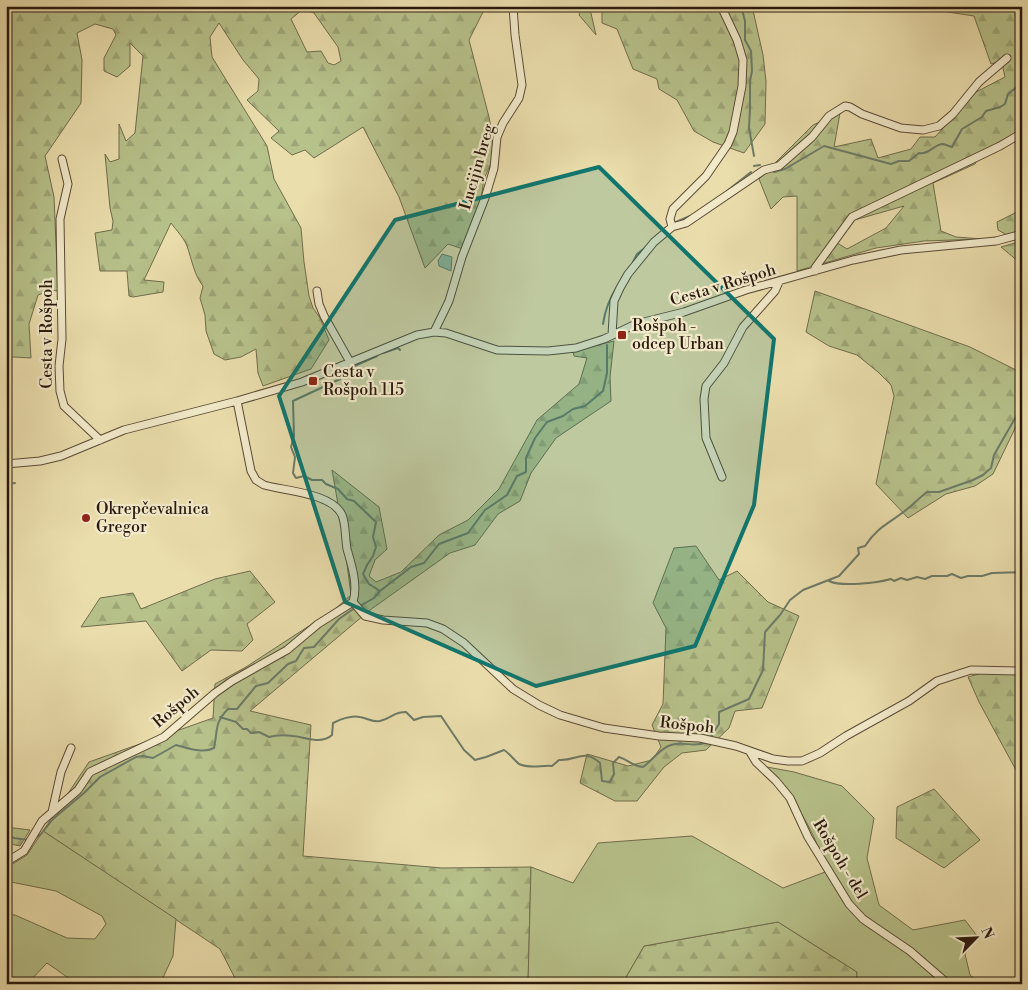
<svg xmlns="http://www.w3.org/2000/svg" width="1028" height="990" viewBox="0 0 1028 990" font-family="'Libre Bodoni',serif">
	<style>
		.forest { fill: url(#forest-firs); stroke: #706c4c; fill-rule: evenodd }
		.garden { fill: #b7c18a; stroke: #706c4c }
		.water { fill: #99bda4; stroke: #6c7b68 }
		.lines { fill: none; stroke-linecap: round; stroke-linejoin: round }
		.stream { stroke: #6c7b68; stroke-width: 2 }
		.minor-casing { stroke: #5a4a35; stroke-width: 9 }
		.minor { stroke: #f2eaca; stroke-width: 7 }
		.marked { fill: #0f766e; fill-opacity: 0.2; stroke: #0f766e; stroke-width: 4; stroke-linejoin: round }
		.poi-dot { fill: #8f2418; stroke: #f2eaca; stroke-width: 2 }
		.labels { text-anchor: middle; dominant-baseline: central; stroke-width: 4.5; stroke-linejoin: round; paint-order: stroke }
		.street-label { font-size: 16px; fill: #29180d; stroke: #f2eaca }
		.poi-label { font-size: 16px; fill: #29180d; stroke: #f2eaca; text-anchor: start }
	</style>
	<defs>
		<pattern id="forest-firs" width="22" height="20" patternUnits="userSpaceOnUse" patternTransform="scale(1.25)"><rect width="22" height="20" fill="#b7c18a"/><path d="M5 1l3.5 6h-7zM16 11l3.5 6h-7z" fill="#9da576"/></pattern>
	</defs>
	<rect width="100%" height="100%" fill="#ebdead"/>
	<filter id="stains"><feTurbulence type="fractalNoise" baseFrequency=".004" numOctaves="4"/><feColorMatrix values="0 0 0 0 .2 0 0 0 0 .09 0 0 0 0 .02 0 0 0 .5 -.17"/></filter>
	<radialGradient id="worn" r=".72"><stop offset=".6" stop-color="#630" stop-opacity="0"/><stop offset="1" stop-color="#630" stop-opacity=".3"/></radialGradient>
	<path class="forest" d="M6 6H486L469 40 489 117 496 152 484 179 481 199 463 249 448 244 425 268 399 197 363 127 314 158 305 150 292 155 271 138 279 131 247 100 258 91 259 79 243 60 219 23 210 37 212 57 267 146 274 179 301 228 304 262 309 296 313 308 320 318 329 340 311 369 263 386 258 373 256 349 241 357 225 360 214 354 206 331 205 315 200 298 203 286C194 275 192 260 187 246 184 238 176 230 171 223L144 280 164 282 163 292 133 297 129 296 127 271H100L95 233 112 230 113 221 110 208 105 154 110 162 119 159V124L126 141 135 133 143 56 130 43V66L117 77 104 71V58L116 35 113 29 95 24 77 33 82 60 81 103 45 156 54 197 58 291 51 290 38 295 29 324 31 358 13 357 6 361ZM303 9 314 13 338 47 341 61 334 65 328 63 321 51 307 52 291 19Z
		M583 6H752L763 55 766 81 765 124 744 153 713 142 694 131 677 100 659 89 657 79 633 69 617 29 602 23V10L590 9 596 35 579 15Z
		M936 6H1022V130L984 150 975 164 933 183 941 231 956 237 983 239 924 241 876 248 797 271V196L783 197 771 209 759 179 813 125 840 113 834 147 871 139 878 158 911 149 920 137H935L976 92 1005 77 1003 68 1005 60 991 64 974 16 941 11ZM904 206 886 228 847 249 834 241 844 223Z
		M1015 213 1022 214V231L1007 235 998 230 997 222Z
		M1022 241V260L1019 262 1001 247Z
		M815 291 970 347 1018 371 1022 368V414L993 474 975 486 946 494 908 518 876 484 894 396 891 385 878 372 857 355 829 346 806 332Z
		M614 341 610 377 611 401 556 438 531 473 520 501 498 514 475 545 450 553 370 610 250 711 311 725 303 856 442 868 531 867 528 984H238L220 949 43 831 89 762 213 718 215 684 246 667 335 609 351 595 343 533 332 470 379 507 387 549 375 560 369 576 376 582 401 572 439 535 468 520 499 489 537 420 579 384 587 358 574 356 573 351Z
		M696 546 719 580 737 571 768 602 799 616 762 708 735 711 729 728 706 750 682 753 664 767 637 801H615L580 783 587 754 628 766 652 760 661 747 652 725 663 704 666 628 653 603 674 548Z
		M250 571 275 602 247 624 253 640 242 651 211 650 182 671 146 621 81 627 100 598 133 593 141 609 215 579Z
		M986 672 1022 674V781L979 702 968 677Z
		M934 789 980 840 944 868 896 838 897 807Z
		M6 827 30 830 20 846 6 843Z
		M778 922 857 972V984H622L644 946Z"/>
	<path class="garden" d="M767 767 794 772 842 786 874 818 867 858 879 905 913 930 965 920 977 936 965 954 970 975 980 984H857V972L778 922 644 946 622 984H528L531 867 573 883 598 843 692 836 783 888 825 872C818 832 792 798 767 767Z
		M43 831 176 919 173 956 160 984H77L47 963 27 984H6V914L15 915 67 938 95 939 106 924 102 916 56 891 6 881V868L27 855Z"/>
	<path class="water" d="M442 254 452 257 451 271 439 266 438 261Z"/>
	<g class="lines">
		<path class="stream" d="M741 6 745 21V40L751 51 752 71 750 81V109L749 128 754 156
			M754 166 760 165
			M774 172 785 169 824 146 891 164 899 161H909L919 153C929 155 934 144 943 144 946 145 949 146 952 147L962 129 982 117 986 111 1000 107 1005 104 1008 94 1022 83
			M727 191 751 172
			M676 222 690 216
			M658 235 669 225
			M633 262 637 254 646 247
			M603 324C605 310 609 299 617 287
			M383 353 398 348 400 350
			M350 368 377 356
			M347 371 340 379 293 401 294 436 291 447 295 457 293 473 296 478 304 476 312 480H322L326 484 338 489 347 499 354 501 376 522 373 537 376 547 373 556 367 565 363 574 369 584 380 591
			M6 484 15 483
			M829 581C841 587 877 583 891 579L894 581 901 578 907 580 917 577 925 579 932 576H947L952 574 961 578 968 576H982L992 573 1022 572
			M360 606 374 598 380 591 411 567 424 563 439 544 468 533 485 510 507 495 517 476 526 472V458L535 438 547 422 563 416 573 409 585 406 603 391 607 373V345
			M220 717 236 722 243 729H247L251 733 259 732 269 737C276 735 285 735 293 736 306 737 321 745 332 735L333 723C341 719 351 715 360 717 367 718 374 723 380 721 392 718 393 712 406 712L414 720 423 717 441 716 464 750 475 760 486 757 504 750C509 753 515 761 519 764 529 769 542 765 552 766L559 760C578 761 583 748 600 763L602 781 610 782 614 774 613 763 619 757C629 760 632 766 643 767 652 761 660 748 671 745 683 741 695 748 707 742
			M710 738 719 724V712L749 699 763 670 765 632 780 615 790 600 803 590 839 576 859 554 858 548 865 546C877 527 890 523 906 510 914 504 920 497 927 492H939L973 480 983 475 991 468 994 455 1018 413 1022 391
			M6 835 14 838 28 840
			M34 839 41 834 53 819 84 793 100 777 136 757 143 756 153 758 176 745C188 748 203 754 214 748 218 730 214 723 228 709H237L256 686 268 683 288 664 296 661 304 648 314 647 339 619 356 607"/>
		<g class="minor-casing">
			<path id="minor" d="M62 159 68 184 60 219 62 339 59 366 60 391 64 406 100 440
				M672 227 670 219 673 209 706 176 728 144 733 132 742 86 743 60 737 40 721 6
				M815 271V268L852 217 1000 146 1022 133
				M317 291 319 304 324 316 350 362
				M434 332 449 301 462 257 485 198 494 168 497 137 503 123 519 98 522 85 515 35 513 6
				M612 335 614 301 620 288 628 274 654 242 672 227 686 223 764 170 779 166 812 137 829 116 845 106 850 107 862 114 901 128 923 130 939 126 953 114 979 82 1007 58
				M237 401 251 471 256 480 264 485C285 491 332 493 342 515 346 525 345 538 347 549 352 566 358 585 353 602
				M6 464 40 461 61 456 124 430 237 401 302 382 417 335 434 332 446 333 497 350 548 351 576 348 604 339 636 324 684 312 746 290 853 260 901 250 996 241 1022 234
				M722 477 706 438 704 399 706 386 724 363 743 327 775 291 779 282
				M353 602 365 616 383 620 427 623 443 629 464 643 513 689 539 705 560 715 604 728 659 736 700 738 736 746 773 759 788 761H802L820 753 846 736 909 701 937 681 971 670 1022 671
				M750 752 756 762 776 781 790 798 808 837 849 904 863 919 910 951 948 984
				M52 812 61 772 71 748
				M6 862 24 851 42 821 78 790 90 772 164 737 215 693 232 681 287 650 318 624 353 602"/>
		</g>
		<use href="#minor" class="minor"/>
	</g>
	<path class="marked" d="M599 167 774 339 754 505 695 646 536 686 345 602 279 396 395 220Z"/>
	<g class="poi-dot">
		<rect x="617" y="330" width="10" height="10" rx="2.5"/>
		<rect x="308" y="376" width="10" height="10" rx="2.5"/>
		<circle cx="86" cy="518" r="5"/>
	</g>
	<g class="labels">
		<g class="street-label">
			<text transform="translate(477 167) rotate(-74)">Lucijin breg</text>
			<text transform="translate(723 285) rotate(-17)">Cesta v Rošpoh</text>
			<text transform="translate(47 334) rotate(-90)">Cesta v Rošpoh</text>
			<text transform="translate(176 707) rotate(-40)">Rošpoh</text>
			<text transform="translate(687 725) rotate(6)">Rošpoh</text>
			<text transform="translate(840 859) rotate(59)">Rošpoh - del</text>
		</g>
		<g class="poi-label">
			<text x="632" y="326">Rošpoh -<tspan x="632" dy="18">odcep Urban</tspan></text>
			<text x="323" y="372">Cesta v<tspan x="323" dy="18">Rošpoh 115</tspan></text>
			<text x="96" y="509">Okrepčevalnica<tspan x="96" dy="18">Gregor</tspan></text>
		</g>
	</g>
	<rect width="1028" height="990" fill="none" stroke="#ebdead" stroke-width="25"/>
	<rect x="8" y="8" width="1013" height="975" fill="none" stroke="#29180d" stroke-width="2.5"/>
	<rect x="12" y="12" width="1003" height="965" fill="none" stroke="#29180d"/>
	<g transform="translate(976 938) rotate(66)" stroke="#f2eaca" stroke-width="4" paint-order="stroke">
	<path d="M0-4L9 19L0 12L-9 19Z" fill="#29180d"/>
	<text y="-8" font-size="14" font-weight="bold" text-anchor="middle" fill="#29180d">N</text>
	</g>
	<rect width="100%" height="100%" filter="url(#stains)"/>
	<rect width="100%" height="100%" fill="url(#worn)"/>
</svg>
